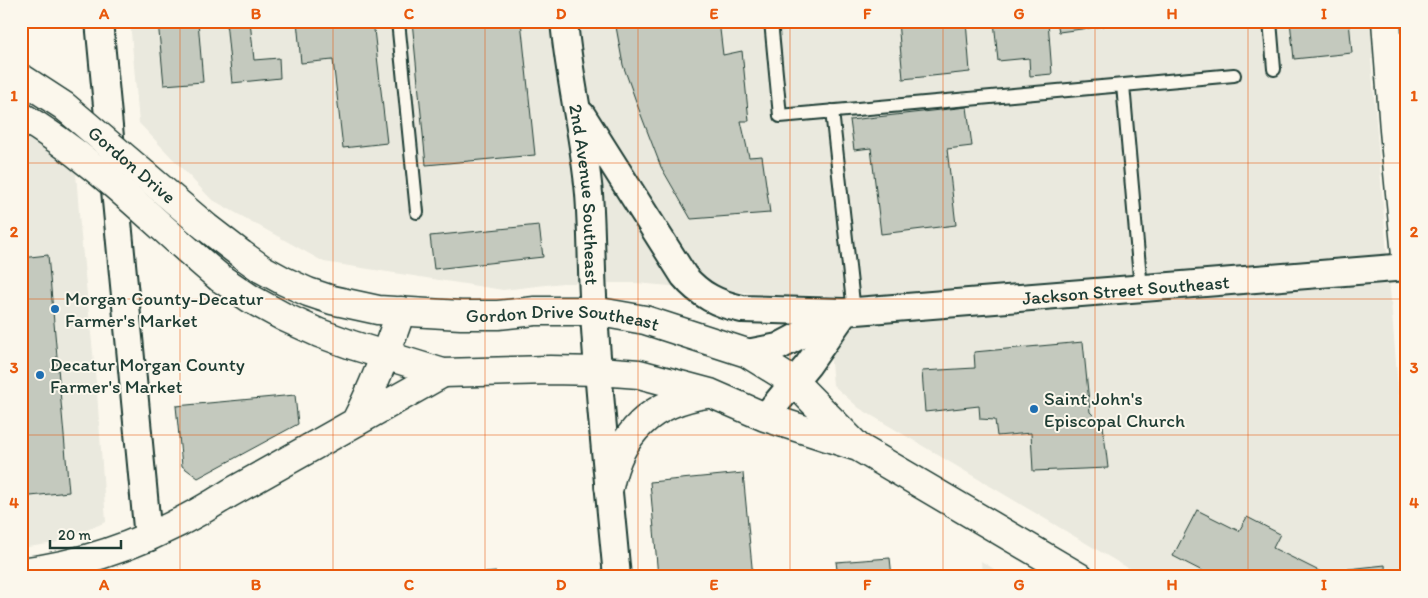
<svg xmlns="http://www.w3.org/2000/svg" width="1428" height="598" viewBox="0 0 1428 598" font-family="Itim,sans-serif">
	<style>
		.built { fill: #eae9de }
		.building { fill: #c4c9be; stroke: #1f3d34 }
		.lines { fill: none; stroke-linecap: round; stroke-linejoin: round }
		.service-casing { stroke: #1f3d34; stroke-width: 16 }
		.minor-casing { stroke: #1f3d34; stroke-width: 30 }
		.tertiary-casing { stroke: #1f3d34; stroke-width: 31 }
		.primary-casing { stroke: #1f3d34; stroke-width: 31 }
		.service { stroke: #fbf7ec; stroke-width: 12 }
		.minor { stroke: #fbf7ec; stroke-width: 26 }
		.tertiary { stroke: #fbf7ec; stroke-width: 28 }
		.primary { stroke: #fbf7ec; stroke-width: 28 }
		.primary-bridge-casing { stroke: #1f3d34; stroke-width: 31; stroke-linecap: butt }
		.primary-bridge { stroke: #fbf7ec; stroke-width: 28 }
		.grid { fill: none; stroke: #e8590c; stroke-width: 1; stroke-opacity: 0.55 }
		.poi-dot { fill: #1f6fb2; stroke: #fbf7ec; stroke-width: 2 }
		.labels { text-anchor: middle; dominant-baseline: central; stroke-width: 4; stroke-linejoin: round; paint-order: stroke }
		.street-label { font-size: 19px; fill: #1f3d34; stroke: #fbf7ec }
		.poi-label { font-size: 19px; fill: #1f3d34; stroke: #fbf7ec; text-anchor: start }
		.neatline { fill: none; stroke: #e8590c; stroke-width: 2 }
		.grid-label { font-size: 16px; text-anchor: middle; font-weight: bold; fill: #e8590c }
	</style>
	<rect width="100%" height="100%" fill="#fbf7ec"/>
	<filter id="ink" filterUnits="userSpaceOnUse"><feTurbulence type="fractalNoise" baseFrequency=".02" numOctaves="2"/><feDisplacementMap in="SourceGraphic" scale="10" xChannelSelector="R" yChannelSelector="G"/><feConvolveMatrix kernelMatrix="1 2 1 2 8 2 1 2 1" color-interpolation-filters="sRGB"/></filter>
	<g filter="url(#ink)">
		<path class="built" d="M130 21H1407V57L1371 59 1407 496V577H1145L1121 564 859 408 833 385 825 295H774L636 283H563L503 290 324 262 211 199 139 123Z
			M21 128 73 133 80 226 97 392 106 522 55 543 21 548Z
			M981 561 1007 577H982Z"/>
		<path class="building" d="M158 21H198L203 82 164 85Z
			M226 21H250L254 60 279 58 280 78 232 83Z
			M297 21H373L387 143 343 148 333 60 301 63Z
			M412 21H521L535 155 426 165Z
			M615 21H719L723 55 742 51 749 121H741L749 157 762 156 770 213 691 219 661 167 638 107 623 65Z
			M780 21H834V24L780 30Z
			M898 21H966L970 72 903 79Z
			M994 21H1048L1052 74 1030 76 1029 58 998 61Z
			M1057 21H1104V26L1059 32Z
			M1290 21H1349L1352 53 1294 59Z
			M967 107 972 146 947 149 956 225 881 234 871 148 854 150 850 120Z
			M539 225 543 257 434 269 430 236Z
			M48 255 69 492 21 497V258Z
			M1083 342 1090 412 1103 425 1108 468 1033 471 1031 433 997 436 995 420 980 419 979 406 925 412 922 371 975 368 974 352Z
			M295 395 298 424 198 478 182 466 176 406Z
			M743 473 753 577H658L650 482Z
			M1197 510 1239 531 1247 517 1280 534 1273 548 1321 572 1385 565 1386 577H1214L1173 556Z
			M890 558 892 577H838L836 562Z
			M496 572 497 577H435Z"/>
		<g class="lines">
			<g class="service-casing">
				<path id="service" d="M398 21 417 212
					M771 21 780 116 1234 75
					M1270 21 1274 69
					M1123 85 1141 289
					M832 111 854 312"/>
			</g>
			<g class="minor-casing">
				<g id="minor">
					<path d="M99 21 148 538"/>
					<path id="s1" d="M564 21C569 79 584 136 589 194 592 233 591 273 594 312 599 400 609 488 617 577"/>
					<path d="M582 115 684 276C700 295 718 304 742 309L844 312"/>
					<path id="s2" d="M747 353 778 347 844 312 1407 267"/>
					<path d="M765 417 808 365 843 315"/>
				</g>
			</g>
			<g class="tertiary-casing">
				<path id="tertiary" d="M1386 21 1394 130 1407 266
					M356 421C374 386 388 349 401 311
					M21 572C97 563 166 534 230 493L443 373"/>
			</g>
			<g class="primary-casing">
				<g id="primary">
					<path id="s3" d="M241 254 262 269 284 281 308 292 332 300 378 310 461 315H498L535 311H594L645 320 747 353 794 382 855 444"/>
					<path d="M220 278 251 299 284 317 319 333 352 345 443 373 550 370 599 371 639 374 710 393 765 417 858 447 1079 577"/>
					<path d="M609 487C620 432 652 402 707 394"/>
				</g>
			</g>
			<use href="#service" class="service"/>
			<use href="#minor" class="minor"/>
			<use href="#tertiary" class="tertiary"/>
			<use href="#primary" class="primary"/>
			<g class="primary-bridge-casing">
				<g id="primary-bridge">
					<path id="s4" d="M21 78 64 106 206 227 241 254"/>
					<path d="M21 116C97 161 154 223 220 278"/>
				</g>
			</g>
			<use href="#primary-bridge" class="primary-bridge"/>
		</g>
	</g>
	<path class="grid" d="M180 21V577M333 21V577M485 21V577M638 21V577M790 21V577M943 21V577M1095 21V577M1248 21V577M21 163H1407M21 299H1407M21 435H1407"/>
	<g class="poi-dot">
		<circle cx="55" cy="309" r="5"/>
		<circle cx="40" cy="375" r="5"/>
		<circle cx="1034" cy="409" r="5"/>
	</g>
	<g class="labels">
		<g class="street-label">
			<text stroke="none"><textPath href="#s4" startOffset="141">Gordon Drive</textPath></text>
			<text stroke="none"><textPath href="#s1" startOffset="175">2nd Avenue Southeast</textPath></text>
			<text stroke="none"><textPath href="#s2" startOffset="389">Jackson Street Southeast</textPath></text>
			<text stroke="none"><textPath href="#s3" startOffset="335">Gordon Drive Southeast</textPath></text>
		</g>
		<g class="poi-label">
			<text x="65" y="298">Morgan County-Decatur<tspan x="65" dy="22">Farmer's Market</tspan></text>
			<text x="50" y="364">Decatur Morgan County<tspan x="50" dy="22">Farmer's Market</tspan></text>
			<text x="1044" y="398">Saint John's<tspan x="1044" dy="22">Episcopal Church</tspan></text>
		</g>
	</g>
	<rect width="1428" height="598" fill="none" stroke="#fbf7ec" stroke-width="55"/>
	<path d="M50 540v8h71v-8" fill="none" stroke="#1f3d34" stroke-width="2.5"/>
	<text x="58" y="540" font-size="15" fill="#1f3d34" stroke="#fbf7ec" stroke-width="4" paint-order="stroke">20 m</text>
	<rect x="28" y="28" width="1372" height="542" class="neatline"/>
	<g class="grid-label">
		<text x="104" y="19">A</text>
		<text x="256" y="19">B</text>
		<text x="409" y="19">C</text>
		<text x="561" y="19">D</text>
		<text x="714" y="19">E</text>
		<text x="867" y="19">F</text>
		<text x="1019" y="19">G</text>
		<text x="1172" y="19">H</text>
		<text x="1324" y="19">I</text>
		<text x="14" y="101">1</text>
		<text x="1414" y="101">1</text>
		<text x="14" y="237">2</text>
		<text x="1414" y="237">2</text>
		<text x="14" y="373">3</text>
		<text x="1414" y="373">3</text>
		<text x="14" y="508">4</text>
		<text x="1414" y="508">4</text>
		<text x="104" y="590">A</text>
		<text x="256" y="590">B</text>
		<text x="409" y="590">C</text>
		<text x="561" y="590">D</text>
		<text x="714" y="590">E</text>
		<text x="867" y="590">F</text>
		<text x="1019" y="590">G</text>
		<text x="1172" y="590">H</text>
		<text x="1324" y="590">I</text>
	</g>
</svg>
